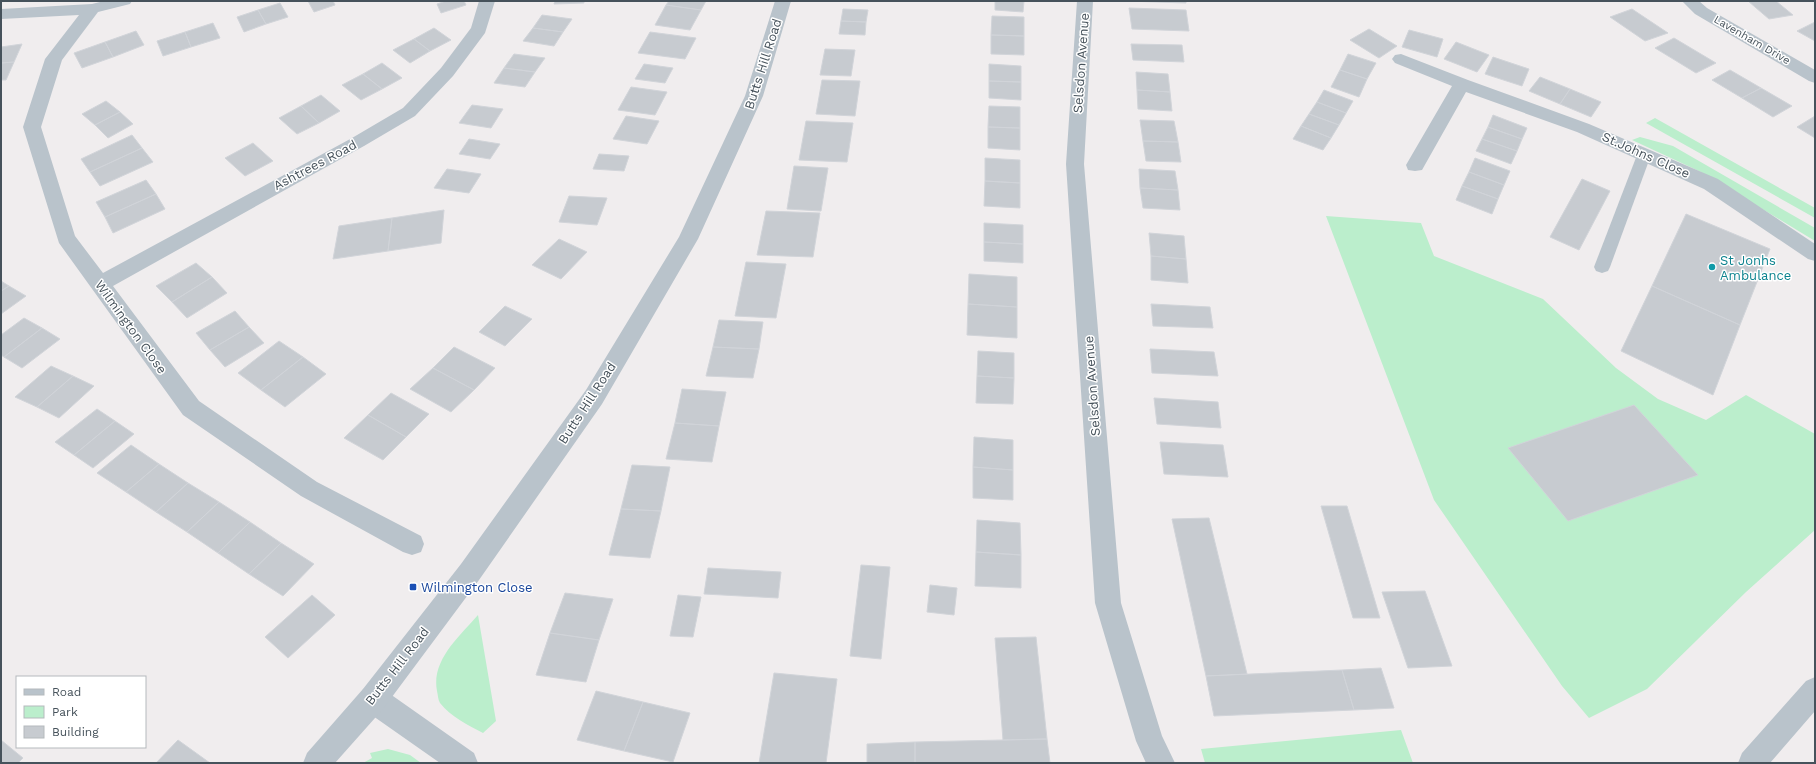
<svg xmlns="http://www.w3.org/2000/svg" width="1816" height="764" viewBox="0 0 1816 764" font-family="'Work Sans',sans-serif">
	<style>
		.green { fill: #bec }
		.building { fill: #c7cbd0; stroke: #d1d4d9 }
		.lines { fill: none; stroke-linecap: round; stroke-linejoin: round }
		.service { fill: #b9c3cb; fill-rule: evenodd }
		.minor { fill: #b9c3cb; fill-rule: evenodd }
		.tertiary { fill: #b9c3cb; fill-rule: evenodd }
		.culture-dot { fill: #0f9aa8; stroke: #fff; stroke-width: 1.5 }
		.transit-dot { fill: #1a4fb4; stroke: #fff; stroke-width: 1.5 }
		.labels { text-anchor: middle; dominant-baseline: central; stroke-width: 3; stroke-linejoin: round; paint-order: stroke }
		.far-street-label { font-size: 11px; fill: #46525b; stroke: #fff }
		.street-label { font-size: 13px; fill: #46525b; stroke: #fff }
		.culture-label { font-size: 13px; fill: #0d838f; stroke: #fff; text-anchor: start }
		.transit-label { font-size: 13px; fill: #164399; stroke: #fff; text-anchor: start }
	</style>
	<rect width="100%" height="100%" fill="#f0edee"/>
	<path class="green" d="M1655 118 1815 208V218L1646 123Z
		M1640 137 1673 146 1815 228V241L1701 172 1632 140Z
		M1326 216 1421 223 1434 256 1543 299 1616 368 1658 399 1706 420 1746 395 1815 434V530L1746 592 1647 689 1589 718 1562 686 1434 500Z
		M478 615 496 721 483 733C468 725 451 717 440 703 438 700 438 695 437 691 431 660 460 636 478 615Z
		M1401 730 1413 763H1205L1201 749Z
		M388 749 410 755 421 763H363L372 758 370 753Z"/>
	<path class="building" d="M308 1H333L335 5 314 12Z
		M446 1H464L466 5 441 13 437 4Z
		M555 1H584V3L554 4Z
		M669 1H706L701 10 666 5Z
		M995 1H1024L1023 12 995 10Z
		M1127 1H1186V3Z
		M1748 1H1776L1793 15 1769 19Z
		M280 3 288 17 266 24 258 10Z
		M666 5 701 10 690 30 655 25Z
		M1129 8 1186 10 1189 31 1132 29Z
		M843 9 868 10 866 22 841 21Z
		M1632 9 1668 33 1645 41 1610 17Z
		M258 10 266 24 244 32 237 17Z
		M542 15 572 19 563 32 533 28Z
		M992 16 1024 17V36L991 35Z
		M841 21 866 22 865 35 839 34Z
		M1815 22V41L1797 31Z
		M213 23 220 38 191 47 185 32Z
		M434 28 451 40 430 51 414 39Z
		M533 28 563 32 554 46 523 41Z
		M1369 29 1397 46 1379 58 1350 40Z
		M1409 30 1443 39 1437 57 1402 47Z
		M136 31 144 45 113 57 105 42Z
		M185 32 191 47 163 56 157 41Z
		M650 32 696 38 685 59 638 53Z
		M991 35 1024 36V55L991 54Z
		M1674 38 1716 63 1696 73 1655 48Z
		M414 39 430 51 410 63 393 50Z
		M105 42 113 57 82 68 74 53Z
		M1456 42 1489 55 1477 72 1444 59Z
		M22 44 14 62 1 63V47Z
		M1131 44 1182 45 1184 62 1133 60Z
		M825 49 855 50 851 76 820 75Z
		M514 54 545 58 535 72 504 68Z
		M1348 54 1376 63 1367 79 1340 70Z
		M1493 57 1529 69 1522 86 1485 74Z
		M14 62 6 80H1V63Z
		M382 63 402 78 382 89 363 74Z
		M644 64 673 68 665 83 635 79Z
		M989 64 1021 66V82L989 81Z
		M504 68 535 72 525 87 494 83Z
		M1340 70 1367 79 1359 97 1331 87Z
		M1730 70 1761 88 1742 98 1712 80Z
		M1136 72 1168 74 1170 92 1137 90Z
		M363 74 382 89 361 100 342 85Z
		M1540 77 1570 89 1560 104 1529 91Z
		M822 80 860 81 855 116 816 114Z
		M989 81 1021 82V100L989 98Z
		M631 87 667 92 655 115 618 110Z
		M1761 88 1792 106 1773 117 1742 98Z
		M1570 89 1601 102 1591 117 1560 104Z
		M1137 90 1170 92 1172 111 1138 109Z
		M1324 90 1353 101 1346 113 1317 102Z
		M321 95 340 111 319 123 301 106Z
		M106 101 120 112 95 125 82 114Z
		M1317 102 1346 113 1339 125 1309 114Z
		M472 105 503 109 491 128 459 123Z
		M301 106 319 123 297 134 279 118Z
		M989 106 1020 107V128L988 127Z
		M120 112 133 124 108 138 95 125Z
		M1309 114 1339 125 1331 138 1301 126Z
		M1493 115 1527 128 1522 139 1488 127Z
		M626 116 659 121 647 144 613 139Z
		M1815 116V138L1797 127Z
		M1140 120 1174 121 1178 142 1143 141Z
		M806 121 853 123 847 162 799 160Z
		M1301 126 1331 138 1323 150 1293 139Z
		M988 127 1020 128V150L988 148Z
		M1488 127 1522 139 1517 151 1482 139Z
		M132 135 142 148 90 172 81 159Z
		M469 139 500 144 490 159 459 154Z
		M1482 139 1517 151 1511 164 1476 151Z
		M1143 141 1178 142 1181 162 1146 161Z
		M253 143 273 161 245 176 225 158Z
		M142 148 153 162 100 186 90 172Z
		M599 154 629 156 624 171 593 169Z
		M985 158 1020 160V183L985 181Z
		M1475 158 1510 171 1504 185 1469 172Z
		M794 166 828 168 821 211 787 209Z
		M447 169 481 174 469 193 434 188Z
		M1139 169 1175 171 1178 190 1140 188Z
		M1469 172 1504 185 1498 199 1462 186Z
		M1582 179 1610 191 1579 250 1550 237Z
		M146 180 156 194 105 217 96 202Z
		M985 181 1020 183V208L984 206Z
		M1462 186 1498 199 1492 214 1456 200Z
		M1140 188 1178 190 1180 210 1143 208Z
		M156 194 165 209 113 233 105 217Z
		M569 196 607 198 597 225 559 222Z
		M444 210 441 243 388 251 392 218Z
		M766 211 820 213 813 257 757 255Z
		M1686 214 1770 249 1740 325 1652 286Z
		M392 218 388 251 333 259 339 226Z
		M984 223 1023 225V244L984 242Z
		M1149 233 1184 236 1186 259 1151 256Z
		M559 239 587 252 561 279 532 265Z
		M984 242 1023 244V263L984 261Z
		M1151 256 1186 259 1188 283 1151 280Z
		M746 262 786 264 776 318 735 316Z
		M196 263 212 277 172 302 156 286Z
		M969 274 1017 277V307L968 304Z
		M212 277 227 293 187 318 172 302Z
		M1 281 9 286 1 291Z
		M9 286 26 296 1 314V291Z
		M1652 286 1740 325 1713 395 1621 351Z
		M968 304 1017 307V338L967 335Z
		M1151 304 1210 307 1213 328 1153 326Z
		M505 306 532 319 505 346 479 332Z
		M235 311 249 327 210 350 196 333Z
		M24 318 42 328 4 357 1 355V335Z
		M719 320 763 322 759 349 713 347Z
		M249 327 264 343 225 367 210 350Z
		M42 328 60 339 22 368 4 357Z
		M279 341 303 357 261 390 238 373Z
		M454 347 495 368 474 390 433 368Z
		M713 347 759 349 753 378 706 376Z
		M1150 349 1214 352 1218 376 1152 373Z
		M978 351 1014 353V378L977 376Z
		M303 357 326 374 285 407 261 390Z
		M51 366 73 376 37 407 15 397Z
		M433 368 474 390 451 412 410 389Z
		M73 376 94 386 59 418 37 407Z
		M977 376 1014 378 1013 404 976 403Z
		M682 389 726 392 719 426 675 423Z
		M391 393 429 414 406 437 368 415Z
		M1154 398 1218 402 1221 428 1157 424Z
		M1634 405 1698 475 1568 521 1508 448Z
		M97 409 115 421 74 455 55 442Z
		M368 415 406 437 383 460 344 438Z
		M115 421 134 434 93 468 74 455Z
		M675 423 719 426 712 462 666 459Z
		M974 437 1013 440V470L973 467Z
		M1160 442 1223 445 1228 477 1164 474Z
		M131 445 159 464 126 492 97 473Z
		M159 464 188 483 156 512 126 492Z
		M632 465 670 467 661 511 621 509Z
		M973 467 1013 470V500L973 498Z
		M188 483 219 502 187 532 156 512Z
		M219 502 250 522 218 553 187 532Z
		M1321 506H1347L1380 618H1353Z
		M621 509 661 511 650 558 609 555Z
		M1209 518 1247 674 1206 676 1172 519Z
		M977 520 1020 523 1021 555 976 552Z
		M250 522 281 543 249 574 218 553Z
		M281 543 314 564 283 596 249 574Z
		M976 552 1021 555V588L975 586Z
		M861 565 890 567 881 659 850 656Z
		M708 568 781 572 778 598 704 594Z
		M930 585 957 588 954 615 927 612Z
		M1425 591 1452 666 1408 668 1382 592Z
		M565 593 613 599 599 640 550 633Z
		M312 595 335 615 288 658 265 637Z
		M678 595 701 597 693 637 670 636Z
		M550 633 599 640 586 682 536 675Z
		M1036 637 1047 739 1003 740 995 638Z
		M1381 668 1394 708 1354 710 1342 670Z
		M1342 670 1354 710 1214 716 1206 676Z
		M774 673 837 679 826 763H759Z
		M596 691 643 702 624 751 577 740Z
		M643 702 690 713 673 762 624 751Z
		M1047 739 1050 763H915V742Z
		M1 740 23 758 18 763H1Z
		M178 740 210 763H156Z
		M915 742V763H867V744Z"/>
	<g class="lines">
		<path class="service" d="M1644 150 1649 152 1651 155 1610 267 1608 271 1602 273 1596 271 1594 267 1637 155 1639 152Z"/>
		<path class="minor" d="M104 1H132L130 4 98 12 62 60 41 127 75 236 103 273 352 138 403 108 441 68 471 28 479 1H495L485 33 453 76 415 116 364 146 113 286 199 401 317 482 421 536 424 544 421 552 412 555 403 552 301 496 183 415 59 243 23 127 45 59 79 15 1 19V9L92 4Z
			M1077 1H1093L1084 164 1121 603 1162 736 1175 763H1146L1136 741 1095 603 1066 164Z
			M1682 1H1699L1707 8 1815 70V83L1809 81 1695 14Z
			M1401 54 1468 80 1589 124 1718 179 1815 244V261L1808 259 1704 189 1577 132 1466 92 1422 170 1415 171 1408 170 1406 165 1452 86 1395 63 1392 59 1395 55Z
			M1815 677V711L1770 763H1738L1742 753 1806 681Z
			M373 686 383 689 474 753 478 763H440L363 709 360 699 363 689Z"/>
		<path class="tertiary" d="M775 1H791L763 96 698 239 602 404 479 580 383 709 335 763H303L307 753 363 689 461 564 586 390 679 237 745 96Z"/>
	</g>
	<circle class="culture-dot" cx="1712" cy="267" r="4"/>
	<rect class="transit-dot" x="409" y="583" width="8" height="8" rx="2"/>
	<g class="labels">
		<g class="far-street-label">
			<text transform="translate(1752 40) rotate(30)">Lavenham Drive</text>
		</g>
		<g class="street-label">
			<text transform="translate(1081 63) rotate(-86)">Selsdon Avenue</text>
			<text transform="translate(763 64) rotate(-72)">Butts Hill Road</text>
			<text transform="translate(1646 155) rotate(24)">St.Johns Close</text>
			<text transform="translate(315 165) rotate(-28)">Ashtrees Road</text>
			<text transform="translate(131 327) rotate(54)">Wilmington Close</text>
			<text transform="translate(1092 386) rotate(-94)">Selsdon Avenue</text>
			<text transform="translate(587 403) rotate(-57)">Butts Hill Road</text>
			<text transform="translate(397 666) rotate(-52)">Butts Hill Road</text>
		</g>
		<g class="culture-label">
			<text x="1720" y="260">St Jonhs<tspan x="1720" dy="15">Ambulance</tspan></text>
		</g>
		<g class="transit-label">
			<text x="421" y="587">Wilmington Close</text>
		</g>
	</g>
	<rect width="1816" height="764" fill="none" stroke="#46525b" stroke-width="4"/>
	<rect x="16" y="676" width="130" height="72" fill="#ffffff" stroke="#b5babd"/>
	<rect x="24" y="689" width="20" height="6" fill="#b9c3cb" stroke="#b5babd"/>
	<text x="52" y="696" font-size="12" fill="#46525b">Road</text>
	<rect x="24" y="706" width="20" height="12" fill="#bbeecc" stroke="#b5babd"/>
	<text x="52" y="716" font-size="12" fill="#46525b">Park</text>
	<rect x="24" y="726" width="20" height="12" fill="#c7cbd0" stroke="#b5babd"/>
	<text x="52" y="736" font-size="12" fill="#46525b">Building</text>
</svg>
